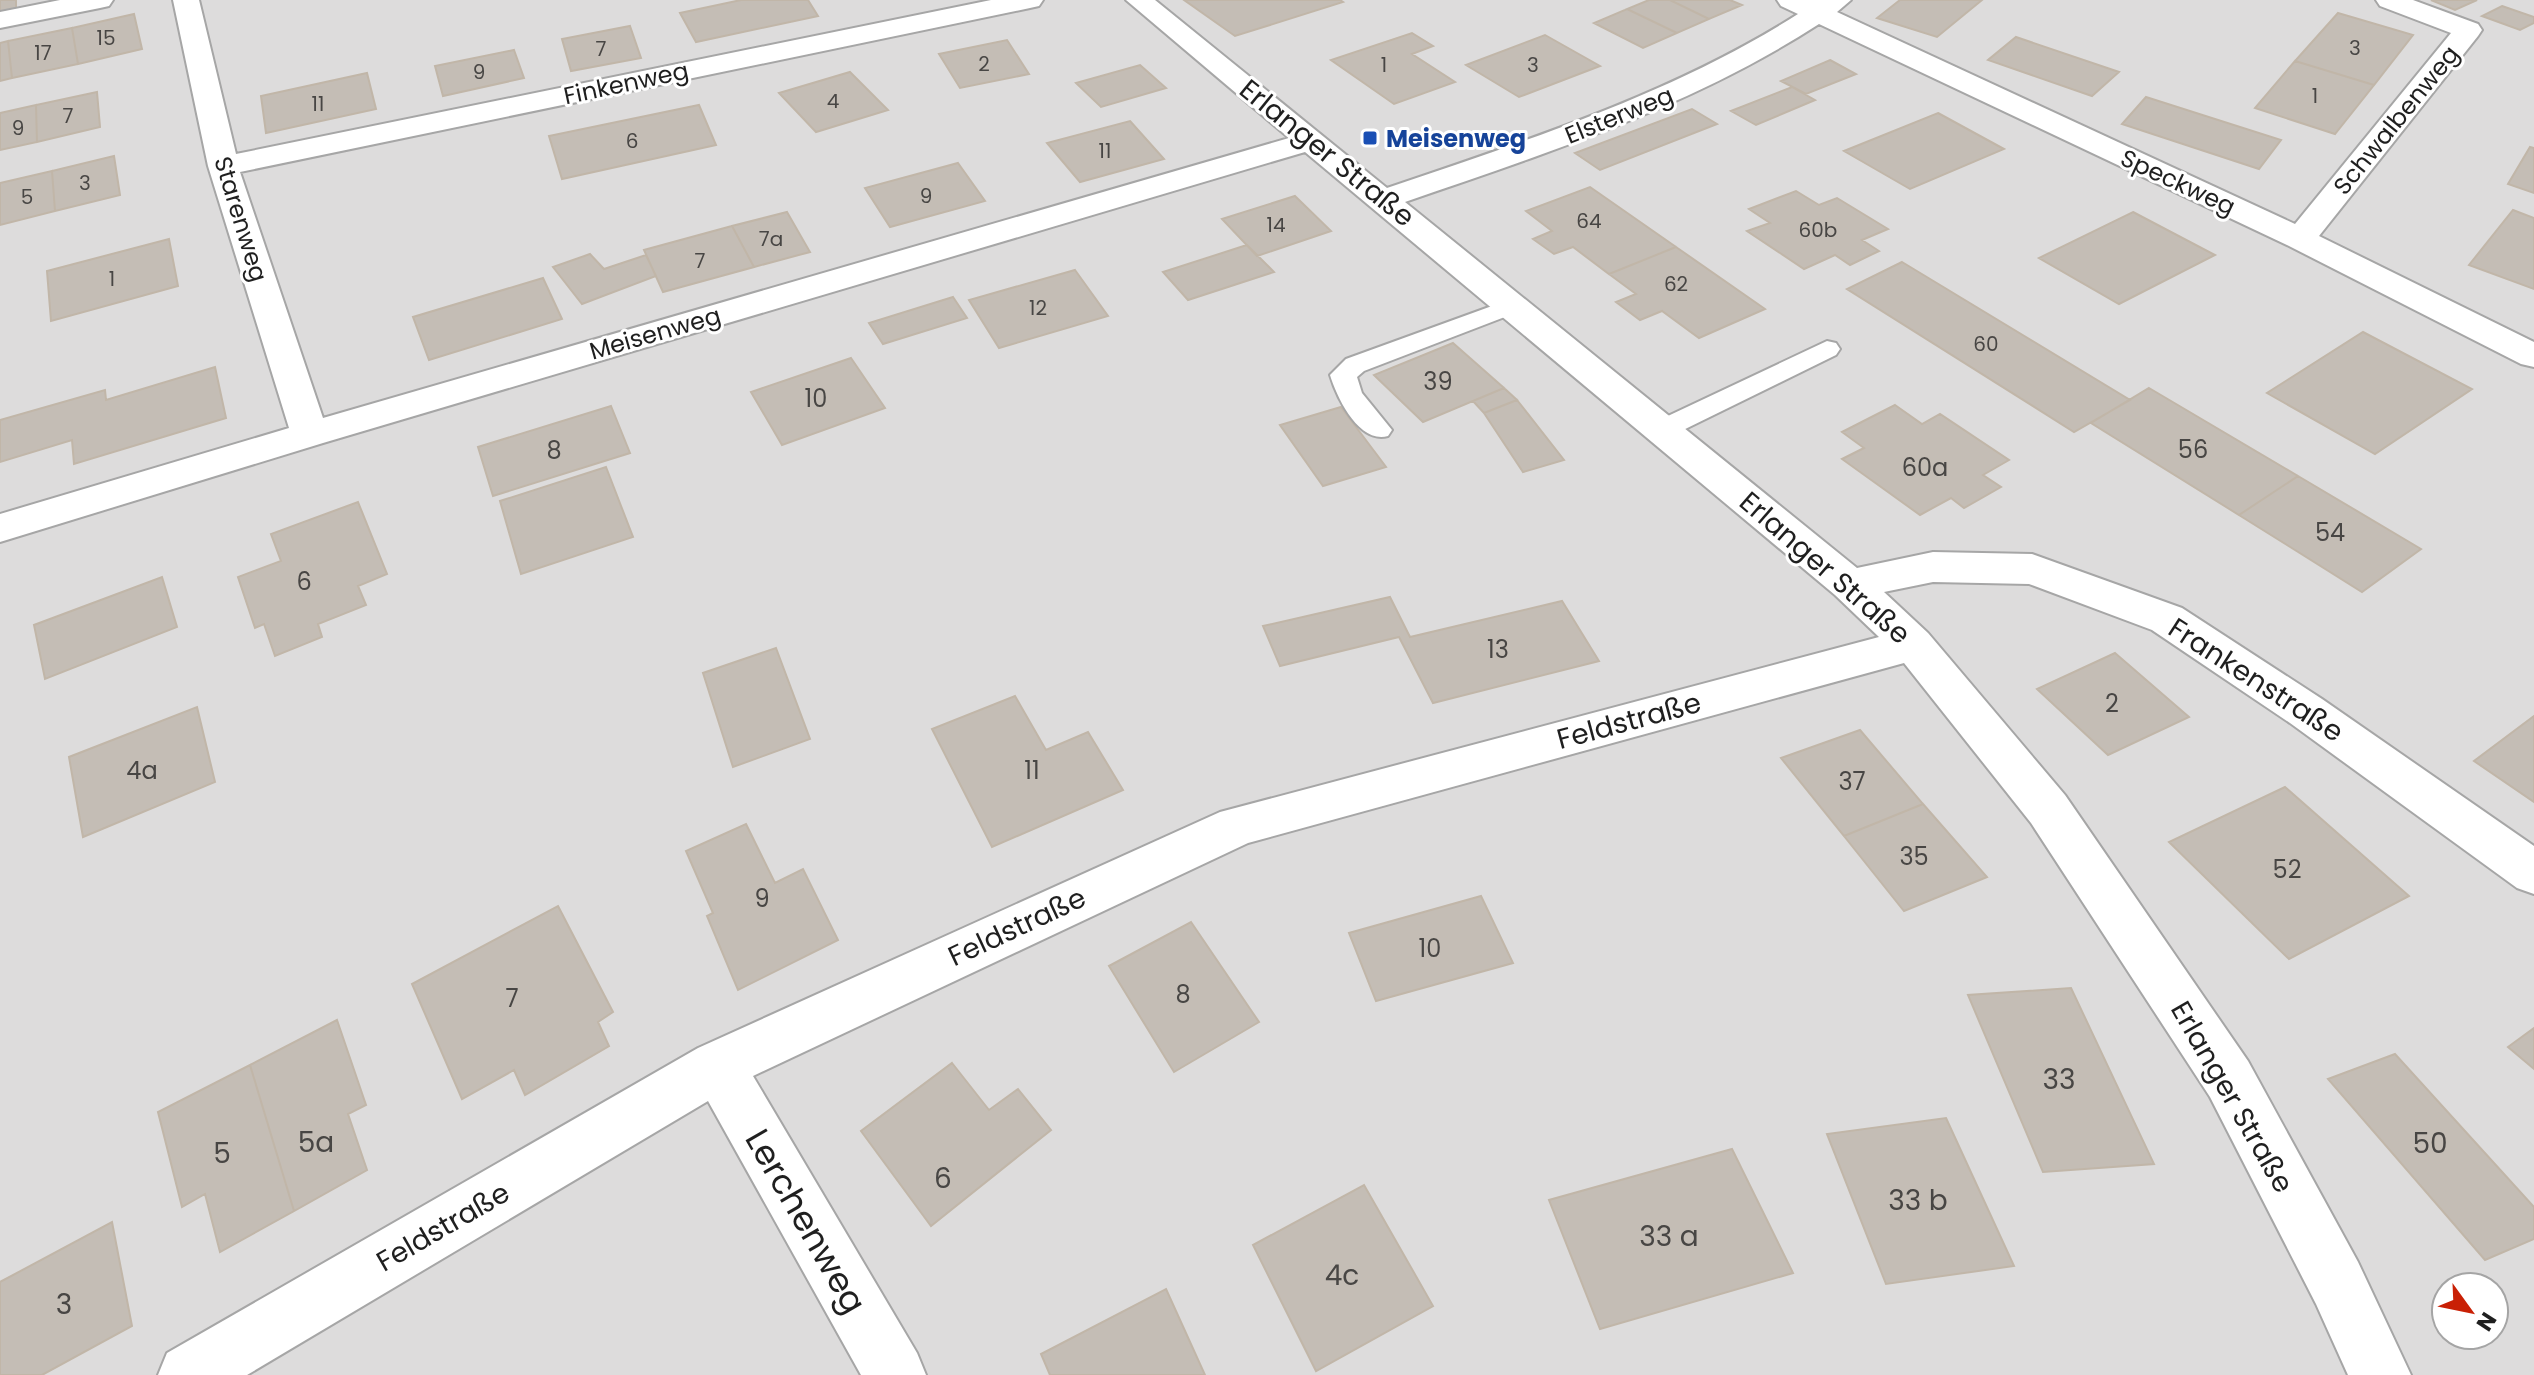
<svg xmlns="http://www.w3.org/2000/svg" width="2534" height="1375" viewBox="0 0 2534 1375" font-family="Poppins,sans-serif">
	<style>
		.residential { fill: #dddcdc; fill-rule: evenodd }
		.building { fill: #c4bdb5; stroke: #c1b6a8; stroke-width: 2 }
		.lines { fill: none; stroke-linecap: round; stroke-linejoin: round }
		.service-casing { stroke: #a6a6a6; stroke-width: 4 }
		.minor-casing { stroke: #a6a6a6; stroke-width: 4 }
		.service { fill: #fff; fill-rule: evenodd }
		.minor { fill: #fff; fill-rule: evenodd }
		.transit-dot { fill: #1a4fb4; stroke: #fff; stroke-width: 3 }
		.labels { text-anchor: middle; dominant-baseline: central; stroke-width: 6; stroke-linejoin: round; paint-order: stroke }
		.far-number-label { font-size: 20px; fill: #484644 }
		.far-street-label { font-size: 24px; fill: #1f1f1f; stroke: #fff }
		.far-transit-label { font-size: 24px; font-weight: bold; fill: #164399; stroke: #fff; text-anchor: start }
		.number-label { font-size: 24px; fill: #484644 }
		.street-label { font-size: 28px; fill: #1f1f1f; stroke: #fff }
		.near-number-label { font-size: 28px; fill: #484644 }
		.near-street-label { font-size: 34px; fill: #1f1f1f; stroke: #fff }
	</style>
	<rect width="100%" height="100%" fill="#efede5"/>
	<path class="residential" d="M0 0H2534V1375H0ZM2446 1287H2494V1335H2446Z"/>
	<path class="building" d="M0 0H16V9L0 12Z
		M741 0H808L818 16 696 42 680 13Z
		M1184 0H1340L1343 2 1235 36Z
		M1649 0H1670L1709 19 1677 33 1627 9Z
		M1670 0H1730L1742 5 1709 19Z
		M1900 0H1982L1937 37 1877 18Z
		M2431 0H2477L2455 10Z
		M2502 6 2534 17V23L2520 30 2482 16Z
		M1627 9 1677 33 1643 48 1594 23Z
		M2338 13 2413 35 2374 85 2295 61Z
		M134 14 142 49 78 64 72 28Z
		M630 26 641 58 571 71 562 39Z
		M72 28 78 64 12 78 8 41Z
		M1412 33 1433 46 1412 54 1455 82 1394 104 1331 60Z
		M1545 35 1600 66 1519 97 1466 65Z
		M2016 37 2119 72 2092 96 1988 60Z
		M1007 40 1029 74 960 88 939 54Z
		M8 41 12 78 0 81V43Z
		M514 50 524 78 443 96 435 66Z
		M1830 60 1856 74 1806 94 1781 81Z
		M2295 61 2374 85 2335 134 2255 108Z
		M1140 65 1166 88 1101 107 1076 83Z
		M850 72 888 110 816 132 779 93Z
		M367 73 376 109 266 133 261 96Z
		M1792 87 1815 100 1756 125 1731 111Z
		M97 92 100 127 37 142 36 105Z
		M2146 97 2281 140 2259 169 2122 124Z
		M36 105 37 142 0 150V113Z
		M699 105 716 145 562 179 549 136Z
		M1692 109 1717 124 1600 170 1575 153Z
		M1938 113 2004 149 1910 189 1844 151Z
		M1130 121 1164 159 1080 182 1047 143Z
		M2530 147 2534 148V193L2508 184Z
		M114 156 120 195 55 211 52 171Z
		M958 163 985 201 890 227 865 188Z
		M52 171 55 211 0 225V183Z
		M1590 187 1676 247 1609 274 1573 247 1554 254 1533 239 1552 231 1526 211Z
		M1796 191 1819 205 1837 198 1888 229 1862 240 1879 251 1850 265 1835 255 1804 269 1747 231 1770 223 1749 209Z
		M1295 196 1331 231 1257 256 1222 219Z
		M2513 210 2534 218V289L2469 265Z
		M787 212 810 252 754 267 732 226Z
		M2133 212 2215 255 2119 304 2039 258Z
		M732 226 754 267 663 292 644 250Z
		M169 239 178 286 51 321 47 271Z
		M1247 245 1274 272 1188 300 1163 272Z
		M1676 247 1765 309 1699 338 1662 311 1640 320 1616 302 1636 294 1609 274Z
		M590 254 604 269 646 255 656 276 582 304 553 267Z
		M1902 262 2130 400 2074 432 1847 289Z
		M1075 270 1108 316 999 348 969 300Z
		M543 278 562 319 429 360 413 317Z
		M953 297 967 318 883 344 869 323Z
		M2363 332 2472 389 2375 454 2267 393Z
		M1453 343 1504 388 1423 422 1374 375Z
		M851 358 885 408 782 445 751 392Z
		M215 367 226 418 74 464 72 440 0 462V420L105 390 106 400Z
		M1504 388 1517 400 1484 413 1473 401Z
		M2149 388 2298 476 2239 515 2091 423Z
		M1517 400 1564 460 1523 472 1484 413Z
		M1895 405 1922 424 1940 414 2009 460 1983 475 2001 487 1964 508 1951 498 1920 515 1842 459 1864 448 1842 432Z
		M611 406 630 453 493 496 478 447Z
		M1341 407 1386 467 1323 486 1280 425Z
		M606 467 633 537 521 574 500 501Z
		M2298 476 2421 549 2362 592 2239 515Z
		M358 502 387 574 358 586 366 605 318 624 322 637 275 656 264 624 255 628 238 577 281 561 271 534Z
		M162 577 177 627 45 679 34 625Z
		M1390 597 1410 637 1562 601 1599 661 1433 703 1399 637 1280 666 1263 626Z
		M776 648 810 739 733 767 703 673Z
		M2115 653 2189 717 2108 755 2037 689Z
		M1015 696 1046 750 1088 732 1123 790 992 847 932 729Z
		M197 707 215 782 83 837 69 757Z
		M2534 716V802L2474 761Z
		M1860 730 1923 804 1844 836 1781 758Z
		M2285 787 2409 896 2289 959 2169 842Z
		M1923 804 1987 877 1904 911 1844 836Z
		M746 824 775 883 803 869 838 940 738 990 707 916 713 913 686 851Z
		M1481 896 1513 963 1376 1001 1349 933Z
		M558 906 613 1012 598 1022 609 1046 525 1095 514 1070 462 1099 412 984Z
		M1191 922 1259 1022 1174 1072 1109 966Z
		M2071 988 2154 1164 2043 1172 1968 995Z
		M337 1020 366 1105 348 1114 367 1170 294 1211 250 1065Z
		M2534 1028V1069L2508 1047Z
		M2395 1054 2534 1207V1239L2485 1260 2328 1079Z
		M952 1063 989 1110 1018 1089 1051 1130 931 1226 861 1131Z
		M250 1065 294 1211 220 1252 205 1194 182 1207 158 1112Z
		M1946 1118 2014 1266 1886 1284 1827 1134Z
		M1732 1149 1793 1273 1600 1329 1549 1200Z
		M1364 1185 1433 1306 1316 1371 1253 1245Z
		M112 1222 132 1326 42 1375H0V1282Z
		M1166 1289 1205 1375H1050L1041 1354Z"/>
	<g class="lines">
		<g class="service-casing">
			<path id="service" d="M1514 298 1523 300 1526 305 1523 310 1364 371 1357 377 1362 393 1392 430 1388 436C1359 444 1337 398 1330 375L1346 359Z
				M1827 341 1836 343 1840 349 1836 355 1673 435 1663 438 1653 435 1649 429 1653 423Z"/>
		</g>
		<g class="minor-casing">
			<path id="minor" d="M60 0H113L109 6 100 8 0 28V12Z
				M173 0H199L236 154 991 0H1043L1039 6 1030 8 240 172 323 418 1289 138 1126 0H1155L1387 188C1528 140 1672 94 1798 14L1781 6 1777 0H1851L1837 12 2295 224 2451 33 2380 6 2376 0H2413L2478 24 2482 30 2478 36 2319 236 2534 342V367L2521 364 2289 246 1819 24C1693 106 1547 153 1405 202L1857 568 1933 552 2032 554 2182 608 2322 699 2534 846V894L2517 888 2290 723 2152 630 2029 584 1933 582 1884 592 1928 633 2065 795 2248 1061 2358 1262 2411 1375H2348L2316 1304 2210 1097 2031 823 1904 663 1248 843 753 1076 917 1353 926 1375H861L708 1101 247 1375H158L167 1353 698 1048 1220 812 1879 637 1835 595 1305 152 323 443 0 542V514L289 428 208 166Z"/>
		</g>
		<use href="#service" class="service"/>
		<use href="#minor" class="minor"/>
	</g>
	<rect class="transit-dot" x="1362" y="130" width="16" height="16" rx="4"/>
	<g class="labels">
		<g class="far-number-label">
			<text x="106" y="38">15</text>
			<text x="2355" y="48">3</text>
			<text x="601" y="49">7</text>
			<text x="43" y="53">17</text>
			<text x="984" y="64">2</text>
			<text x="1384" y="65">1</text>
			<text x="1533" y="65">3</text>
			<text x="479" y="72">9</text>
			<text x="2315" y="96">1</text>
			<text x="833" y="101">4</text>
			<text x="318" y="104">11</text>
			<text x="68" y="116">7</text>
			<text x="18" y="128">9</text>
			<text x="632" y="141">6</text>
			<text x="1105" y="151">11</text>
			<text x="85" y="183">3</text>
			<text x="926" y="196">9</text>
			<text x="27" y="197">5</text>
			<text x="1589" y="221">64</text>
			<text x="1276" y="225">14</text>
			<text x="1818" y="230">60b</text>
			<text x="771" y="239">7a</text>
			<text x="700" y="261">7</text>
			<text x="112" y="279">1</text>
			<text x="1676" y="284">62</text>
			<text x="1038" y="308">12</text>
			<text x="1986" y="344">60</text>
		</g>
		<g class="far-street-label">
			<text transform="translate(626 83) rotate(-12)">Finkenweg</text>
			<text transform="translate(1619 115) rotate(-22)">Elsterweg</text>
			<text transform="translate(2396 120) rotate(-51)">Schwalbenweg</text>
			<text transform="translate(2178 182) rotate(25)">Speckweg</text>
			<text transform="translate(241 219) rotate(73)">Starenweg</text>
			<text transform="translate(655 333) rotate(-16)">Meisenweg</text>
		</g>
		<g class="far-transit-label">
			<text x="1386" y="138">Meisenweg</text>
		</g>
		<g class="number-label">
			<text x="1438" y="381">39</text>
			<text x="816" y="398">10</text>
			<text x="2193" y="449">56</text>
			<text x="554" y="450">8</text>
			<text x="1925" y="467">60a</text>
			<text x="2330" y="532">54</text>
			<text x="304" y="581">6</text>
			<text x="1498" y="649">13</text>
			<text x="2112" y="703">2</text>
			<text x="142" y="770">4a</text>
			<text x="1032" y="770">11</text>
			<text x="1852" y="781">37</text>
			<text x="1914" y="856">35</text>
			<text x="2287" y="869">52</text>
			<text x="762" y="898">9</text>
			<text x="1430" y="948">10</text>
			<text x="1183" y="994">8</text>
			<text x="512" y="998">7</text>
		</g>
		<g class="street-label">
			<text transform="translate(1327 153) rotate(39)">Erlanger Straße</text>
			<text transform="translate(1825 568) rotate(41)">Erlanger Straße</text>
			<text transform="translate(2256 680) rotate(33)">Frankenstraße</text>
			<text transform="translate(1629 721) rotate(-15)">Feldstraße</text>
			<text transform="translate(1017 927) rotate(-25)">Feldstraße</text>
			<text transform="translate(2232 1097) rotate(60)">Erlanger Straße</text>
			<text transform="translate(443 1227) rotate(-30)">Feldstraße</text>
		</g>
		<g class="near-number-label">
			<text x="2059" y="1079">33</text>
			<text x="316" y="1142">5a</text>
			<text x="2430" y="1143">50</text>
			<text x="222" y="1153">5</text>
			<text x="943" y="1178">6</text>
			<text x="1918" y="1200">33 b</text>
			<text x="1669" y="1236">33 a</text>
			<text x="1342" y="1275">4c</text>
			<text x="64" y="1304">3</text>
		</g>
		<g class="near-street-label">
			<text transform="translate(806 1221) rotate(60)">Lerchenweg</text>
		</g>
	</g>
	<g transform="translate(2470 1311) rotate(123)"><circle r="38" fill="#ffffff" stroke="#a5a5a5" stroke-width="2"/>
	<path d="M0-6L14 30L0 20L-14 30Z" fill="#c92005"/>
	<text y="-12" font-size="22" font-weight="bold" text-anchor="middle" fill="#1f1f1f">N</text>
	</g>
</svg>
